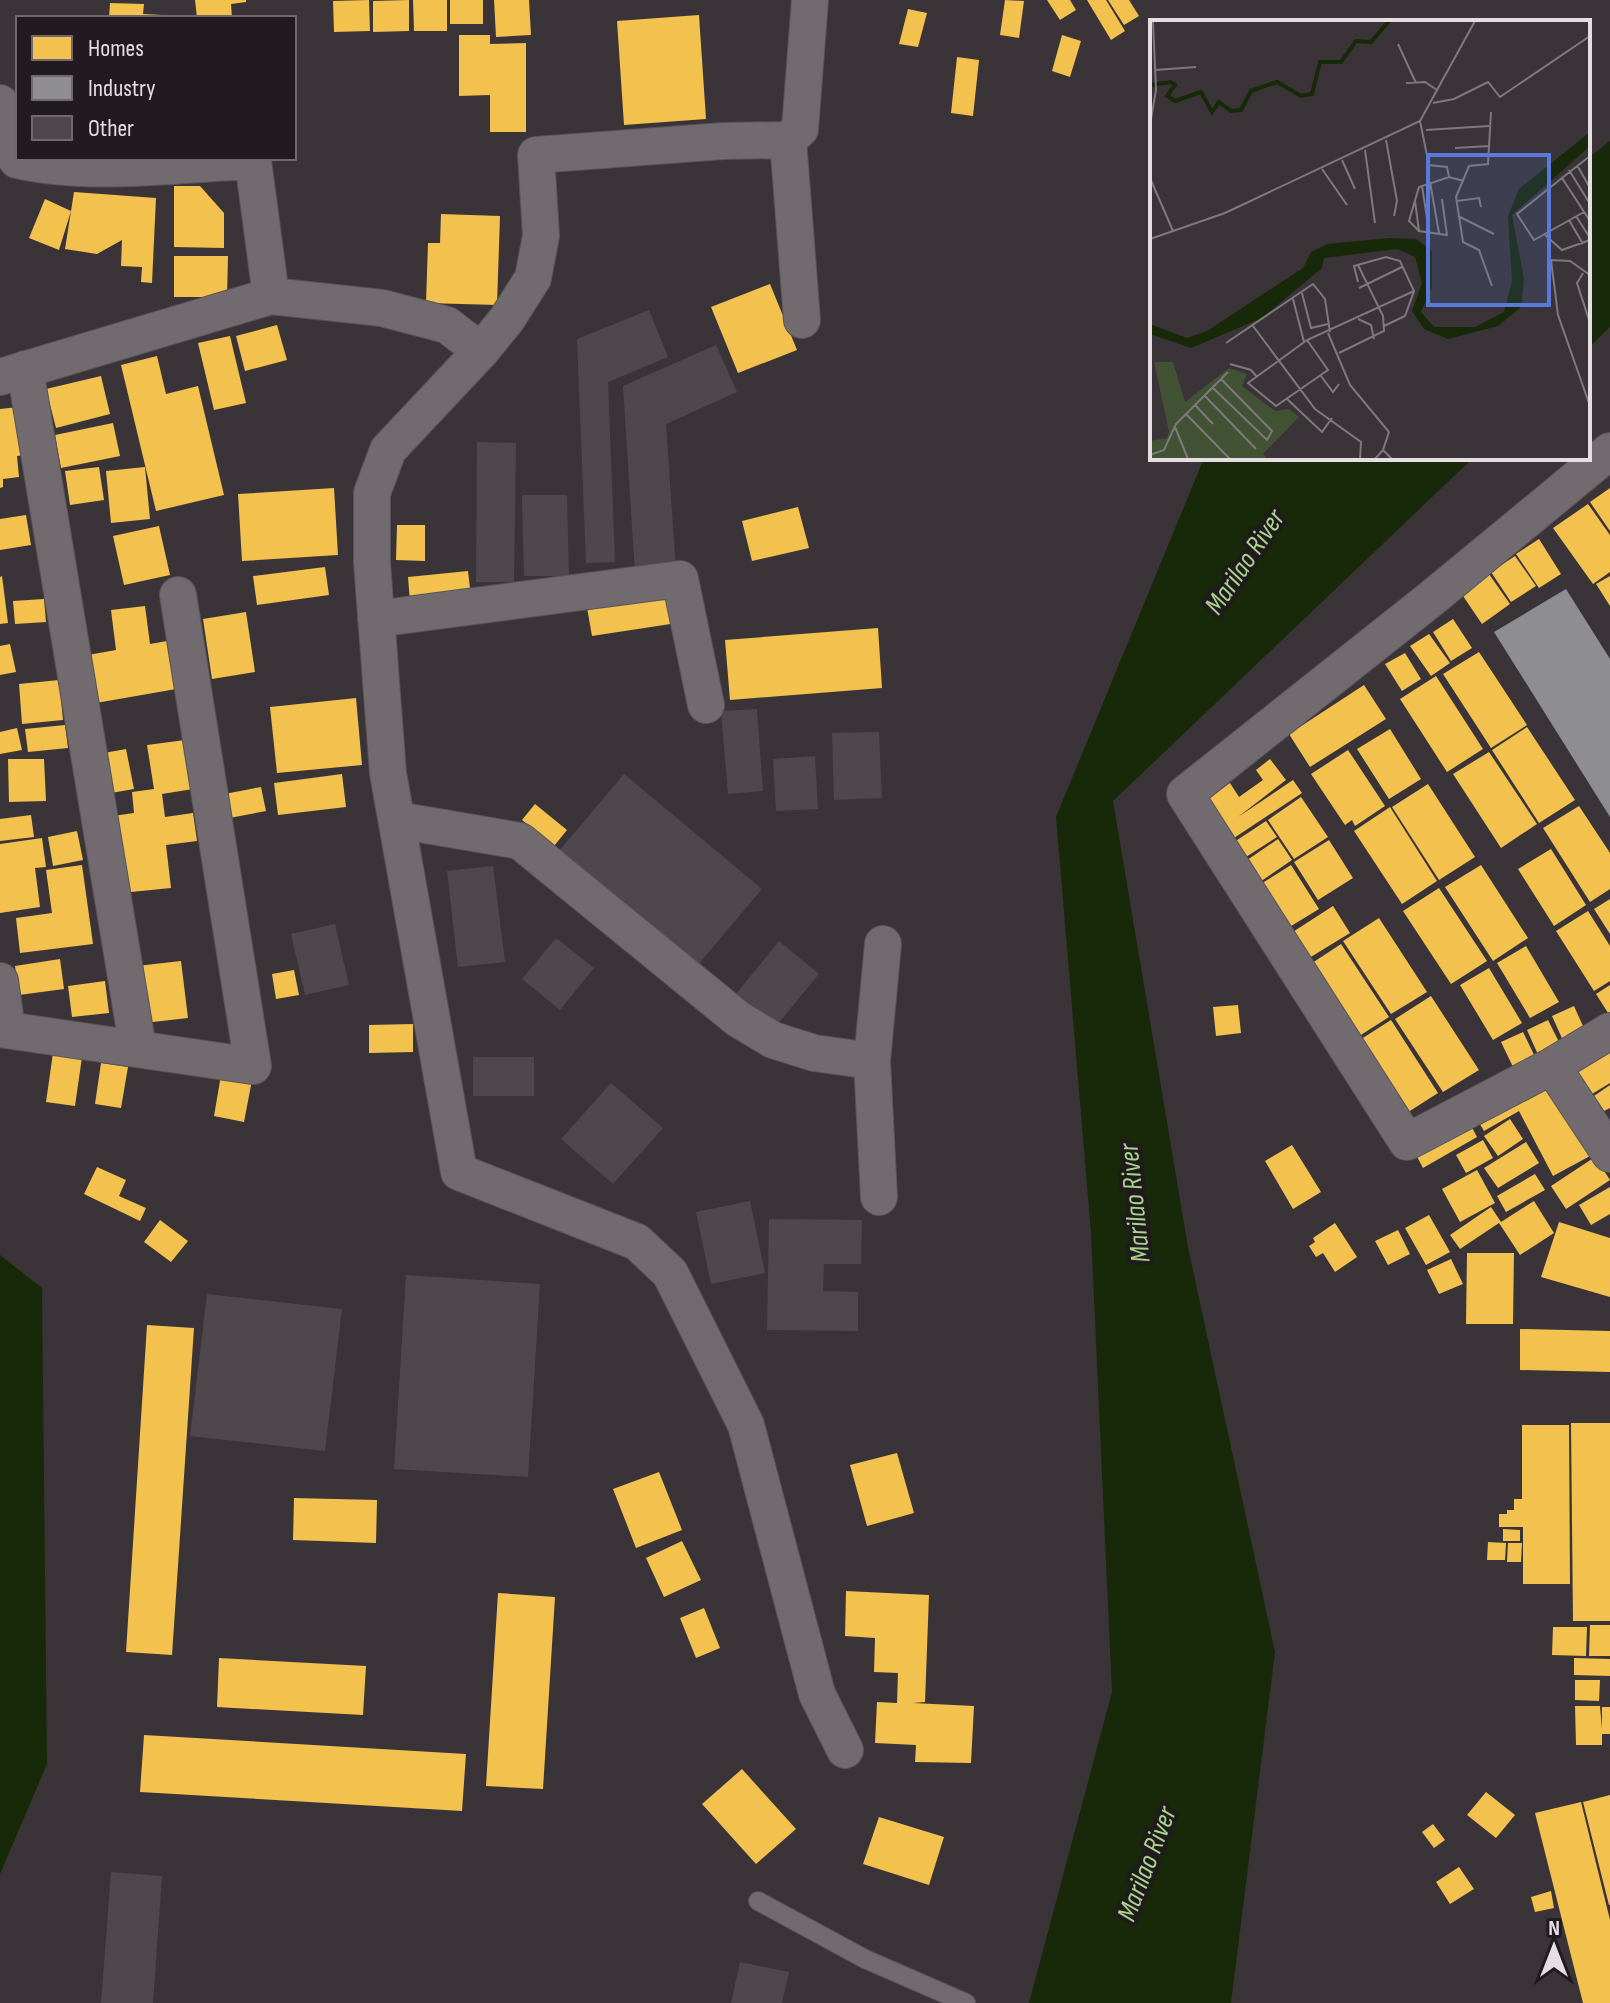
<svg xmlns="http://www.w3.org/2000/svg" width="1610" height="2003" viewBox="0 0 1610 2003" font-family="'Sofia Sans Condensed',sans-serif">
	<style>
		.water { fill: #172908 }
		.homes { fill: #f2c14e }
		.industry { fill: #8d8d92 }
		.building { fill: #4e484c }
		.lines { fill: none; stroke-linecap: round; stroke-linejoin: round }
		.lane-casing { stroke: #595357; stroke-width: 20 }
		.street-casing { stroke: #595357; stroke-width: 38 }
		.lane { stroke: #716b6f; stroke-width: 18 }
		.street { stroke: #716b6f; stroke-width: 36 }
		.labels { text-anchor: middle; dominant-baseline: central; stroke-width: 8; stroke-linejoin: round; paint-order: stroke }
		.water-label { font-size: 28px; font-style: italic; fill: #a7d589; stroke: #211a1f }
		.inset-river { fill: none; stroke: #172908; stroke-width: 4 }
		.inset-road { fill: none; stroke: #7f787d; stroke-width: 2 }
		.view { fill: #5a79dc; fill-opacity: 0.15; stroke: #5a79dc; stroke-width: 4 }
		.inset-edge { fill: none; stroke: #e7dee4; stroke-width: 4 }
	</style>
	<rect width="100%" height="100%" fill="#3a3439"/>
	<path class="water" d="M1610 141V327L1588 348V158Z
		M1209 458H1473L1113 801 1188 1247 1275 1652 1231 2003H1029L1112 1692 1091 1233 1056 817 1202 463Z
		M0 1255 42 1288 47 1764 0 1874Z"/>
	<path class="homes" d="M195 0H246V2L231 4 232 18H197Z
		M369 0 370 31 334 32 333 1Z
		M409 0V31L373 32V1Z
		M413 0H447V31H414Z
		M450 0H483V24H450Z
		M494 0H529L531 35 496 37Z
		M1005 0 1024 1 1019 38 1000 35Z
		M1047 0H1070L1076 10 1060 20Z
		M1087 0H1106L1125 31 1111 40Z
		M1108 0H1129L1139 16 1124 25Z
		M110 3 144 4 143 14 162 15V18H109Z
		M908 9 927 13 918 47 899 44Z
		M699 15 706 119 624 125 617 21Z
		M459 35H490V44L526 43V132H490V95L459 96Z
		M1062 35 1081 41 1070 77 1052 71Z
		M957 57 979 60 973 116 951 113Z
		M174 186H200L224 213V248L174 247Z
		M74 192 156 198 152 283 141 282 142 267 121 266 122 240 97 254 65 249Z
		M45 199 71 211 59 250 29 238Z
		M441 214 500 216 497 305 426 303 428 243H440Z
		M174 256H228L227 297H174Z
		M770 284 797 350 738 373 711 307Z
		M277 325 287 360 245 371 236 336Z
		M230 336 246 403 214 410 198 343Z
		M157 356 166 394 198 386 224 495 156 511 121 365Z
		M101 376 110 414 56 428 46 389Z
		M19 407 25 455 17 456 19 477 3 479V487L0 488V409Z
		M113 423 120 456 61 468 55 435Z
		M99 467 104 500 70 505 65 471Z
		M145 467 150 519 111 523 106 471Z
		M334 488 338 555 242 561 238 494Z
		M1610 488V531L1590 502Z
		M1588 504 1610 535V572L1593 584 1553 528Z
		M798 507 809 548 752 561 742 521Z
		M26 515 31 545 0 550V519Z
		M397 525H425V561L396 560Z
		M159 526 170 575 124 585 113 536Z
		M1539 539 1561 574 1539 588 1516 554Z
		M1515 556 1536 586 1511 602 1491 572Z
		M325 567 329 595 257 605 253 576Z
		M468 571 471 597 410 602 408 577Z
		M1489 574 1510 604 1482 624 1461 593Z
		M2 576 8 623 0 624V577Z
		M1610 576V606L1596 584Z
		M672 589 677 623 592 636 586 602Z
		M44 599 46 622 15 624 13 601Z
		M145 606 150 644 173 640 182 688 96 703 88 655 116 650 111 610Z
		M246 612 255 672 212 679 203 619Z
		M1453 619 1472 648 1451 661 1433 632Z
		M878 628 882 688 730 700 725 640Z
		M1429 634 1450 663 1431 676 1410 646Z
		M10 644 16 672 0 675V646Z
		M1479 652 1527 725 1491 748 1443 674Z
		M1405 653 1421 679 1402 691 1385 664Z
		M1436 676 1483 749 1447 772 1400 699Z
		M59 680 63 720 22 724 19 684Z
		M1364 685 1386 719 1310 767 1289 734Z
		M356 698 362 765 277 773 270 707Z
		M65 725 68 748 28 752 25 729Z
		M1527 727 1575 800 1539 823 1492 750Z
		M17 728 22 750 0 754V732Z
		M1390 729 1421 779 1389 799 1357 749Z
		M185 740 193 789 162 794 165 817 193 813 197 841 166 845 171 888 121 893 113 816 134 813 132 792 154 789 147 745Z
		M126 749 134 789 111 793 104 753Z
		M1348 750 1385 806 1355 826 1352 820 1345 825 1311 774Z
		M1489 752 1537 824 1501 848 1453 774Z
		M8 759H44L46 801 9 802Z
		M1270 759 1286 780 1238 817 1293 780 1302 793 1231 840 1206 800 1230 783 1239 797 1263 780 1256 770Z
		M342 774 346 807 278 815 274 783Z
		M1428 784 1475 857 1439 880 1392 807Z
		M261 787 266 811 224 819 219 795Z
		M1301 797 1328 837 1294 859 1268 820Z
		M535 804 567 830 554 846 522 820Z
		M1579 806 1610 853V889L1590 902 1543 828Z
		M1390 807 1437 881 1402 904 1354 831Z
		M31 815 34 837 0 841V819Z
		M1266 821 1277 837 1235 864 1225 848Z
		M77 831 83 860 53 866 48 837Z
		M42 838 46 867 35 868 40 907 0 913V844Z
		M1278 839 1292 860 1251 888 1237 867Z
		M1329 840 1353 878 1318 900 1294 862Z
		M1551 849 1586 905 1554 926 1518 869Z
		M82 865 93 944 20 953 16 918 52 913 46 870Z
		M1291 865 1319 909 1283 931 1256 887Z
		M1481 865 1528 938 1493 961 1445 887Z
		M1439 888 1487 961 1451 984 1403 911Z
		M1610 899V934L1594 909Z
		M1333 906 1350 933 1301 963 1285 937Z
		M1588 911 1610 946V981L1594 991 1556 931Z
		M1379 918 1427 992 1391 1014 1343 941Z
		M1341 944 1389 1017 1353 1040 1306 967Z
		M1526 946 1559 1002 1530 1018 1497 963Z
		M60 959 64 989 19 995 15 966Z
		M181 961 188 1018 144 1023 137 966Z
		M1489 968 1522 1023 1493 1040 1460 985Z
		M294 970 299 995 276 999 272 974Z
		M105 981 109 1013 72 1017 68 986Z
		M1610 985V1016L1596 994Z
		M1431 996 1479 1070 1443 1092 1395 1019Z
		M1238 1005 1241 1033 1216 1036 1213 1007Z
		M1574 1006 1587 1035 1565 1045 1552 1016Z
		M1391 1020 1438 1093 1402 1116 1355 1043Z
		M1548 1020 1562 1048 1540 1059 1527 1030Z
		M413 1024V1052L369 1053V1025Z
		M1523 1032 1537 1061 1515 1071 1501 1042Z
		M1610 1047V1083L1592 1094 1576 1068Z
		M53 1053 82 1057 75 1106 46 1102Z
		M101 1063 128 1067 121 1108 95 1104Z
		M221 1075 252 1080 244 1122 214 1116Z
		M1551 1083 1590 1156 1553 1176 1519 1111 1484 1131 1475 1116Z
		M1610 1085V1108L1604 1111 1594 1096Z
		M1510 1119 1523 1139 1498 1156 1484 1136Z
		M1468 1120 1477 1137 1423 1168 1414 1151Z
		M1483 1140 1493 1158 1466 1173 1456 1155Z
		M1526 1142 1539 1163 1498 1188 1484 1168Z
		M1292 1145 1321 1192 1293 1209 1265 1161Z
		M1595 1157 1610 1180 1566 1209 1551 1186Z
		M97 1167 126 1180 119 1196 146 1208 140 1221 84 1194Z
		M1477 1170 1495 1203 1460 1222 1442 1189Z
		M1535 1174 1545 1190 1506 1212 1497 1196Z
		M1610 1187V1214L1591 1225 1579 1205Z
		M1534 1201 1554 1233 1520 1255 1499 1223 1460 1249 1450 1235 1491 1207 1501 1222Z
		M1429 1215 1450 1252 1426 1265 1405 1228Z
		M160 1220 188 1241 171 1262 144 1242Z
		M1559 1222 1610 1238V1297L1541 1277Z
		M1335 1223 1357 1257 1335 1272 1323 1253 1316 1257 1309 1246 1315 1242 1313 1238Z
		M1398 1230 1410 1254 1388 1265 1375 1241Z
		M1467 1253H1514L1513 1324H1466Z
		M1451 1259 1463 1284 1439 1294 1427 1270Z
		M147 1325 194 1328 172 1655 126 1652Z
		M1520 1329 1610 1331V1372L1520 1370Z
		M1571 1423H1610V1621H1573Z
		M1522 1425H1569L1570 1584H1523V1527H1499V1514H1507V1510H1514V1499H1522Z
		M897 1453 914 1513 867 1526 850 1465Z
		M659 1472 682 1530 636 1548 613 1489Z
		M294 1498 377 1500 376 1543 293 1540Z
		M1503 1529 1520 1530V1541H1503Z
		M682 1541 701 1580 664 1597 646 1558Z
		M1488 1542 1506 1543 1505 1560H1487Z
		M1508 1543H1522L1521 1562H1507Z
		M846 1591 929 1595 925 1702 913 1703 974 1706 971 1763 915 1762 916 1745 875 1743 877 1702 897 1703 898 1673 874 1672 875 1638 845 1636Z
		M498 1593 555 1597 543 1789 486 1786Z
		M704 1608 720 1648 696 1658 680 1618Z
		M1590 1625H1610V1656H1589Z
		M1553 1627H1587L1586 1656 1552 1655Z
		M219 1658 366 1666 363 1715 217 1707Z
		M1574 1658 1610 1659V1676L1574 1675Z
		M1575 1680H1600L1599 1701 1575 1700Z
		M1575 1706H1600L1602 1729V1707H1610V1734H1602V1745H1576Z
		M144 1735 466 1754 462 1811 140 1792Z
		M742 1769 796 1829 756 1864 702 1804Z
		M1486 1792 1515 1815 1496 1838 1467 1815Z
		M1610 1795V1905H1609L1583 1802Z
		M1581 1802 1610 1920V2003H1583L1535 1813Z
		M879 1817 944 1837 929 1885 863 1864Z
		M1433 1824 1445 1840 1434 1848 1422 1832Z
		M1459 1867 1474 1889 1450 1904 1436 1882Z
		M1551 1891 1554 1908 1535 1912 1531 1897Z"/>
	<path class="industry" d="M1566 589 1610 659V817L1494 632Z"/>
	<path class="building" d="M649 310 668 357 608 382 615 562 586 563 577 339Z
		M716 345 737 392 666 424 676 571 635 573 623 386Z
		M477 442 516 443 514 582H476Z
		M522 495H567L569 576H524Z
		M757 709 763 791 728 794 721 711Z
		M879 732 882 798 834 800 832 733Z
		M815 756 818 809 776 811 773 759Z
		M624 774 762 889 697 966 559 851Z
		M493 866 505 962 458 967 447 871Z
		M335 924 349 985 305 995 291 934Z
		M556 938 594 968 560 1010 522 979Z
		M779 941 819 974 776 1026 736 994Z
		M473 1057H534V1096H473Z
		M611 1083 663 1128 613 1184 561 1139Z
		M750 1201 765 1273 711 1284 696 1212Z
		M769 1219 862 1220 861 1264H824L823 1291 858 1292V1331L767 1330Z
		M406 1275 540 1284 528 1477 394 1469Z
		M207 1294 342 1309 325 1451 190 1436Z
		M111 1872 162 1876 153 2003H101Z
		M740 1962 789 1972 782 2003H731Z"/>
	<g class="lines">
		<g class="lane-casing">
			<path id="lane" d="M758 1901 865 1959 966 2003"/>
		</g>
		<g class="street-casing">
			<path id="street" d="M810 0 800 129 788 140 723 141 536 155 541 236 533 278 507 319 481 351 388 450 372 493V563L388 773 459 1172 637 1242 670 1273 746 1425 817 1694 845 1750
				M0 103 4 141 17 160C90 177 178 164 253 161L271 296
				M788 140 802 320
				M25 369 138 1049
				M0 377 271 296 382 308 447 325 481 351
				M1610 451 1432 598 1185 794 1407 1142 1552 1066 1610 1031
				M376 619 680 579 706 705
				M397 820 520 841 738 1019 773 1040 814 1053 872 1061
				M0 981 7 1029
				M0 1029 253 1066 178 595
				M1552 1066 1610 1154
				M879 1197 872 1061 883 944"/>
		</g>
		<use href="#lane" class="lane"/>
		<use href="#street" class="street"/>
	</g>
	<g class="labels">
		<g class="water-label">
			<text transform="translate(1245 562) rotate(-56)">Marilao River</text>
			<text transform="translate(1135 1203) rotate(-96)">Marilao River</text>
			<text transform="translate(1147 1864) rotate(-69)">Marilao River</text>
		</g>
	</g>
	<g transform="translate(1150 20)">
		<rect width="440" height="440" fill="#3a3439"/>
		<path d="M4 342H23L35 382 79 348 97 354 92 366 125 391 139 389 149 397 113 434 118 439H0V421L17 418 19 412Z" fill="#415235"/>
		<path d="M440 112V126L362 195 374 259 371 287 348 306 298 319 274 309 262 291 272 263 265 237 247 229 174 238 172 248 112 298 41 328 0 314V304L37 318 57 311 153 248 161 232 177 224 240 218 266 219 282 231V267L271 292 284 307H325L354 292 362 261 358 196 369 169Z" fill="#172908"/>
		<path class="inset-river" d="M0 65 21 62 25 65 17 76 25 81 51 72 62 92 69 82 81 91 91 90 101 71 127 62 151 76 162 74 170 42H191L206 21 221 22 239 1"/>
		<path class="inset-road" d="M248 24 266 63M5 50 46 47M256 63 275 62 287 70M283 83 304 79 338 62 350 77 440 16M341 92 338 144 319 146 306 177 313 222 329 230 342 266M270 101 279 145 297 147 299 157M0 105 6 70 3 1M276 110 339 106M236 120 247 181 244 196M305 128 339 126M215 130 225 203M440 136 412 158 440 201M192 140 205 169M427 145 440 168M172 149 197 185M419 150 440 184M0 158 23 211M412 158 367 194 384 220 434 192M280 162 289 213M272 166 279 211M265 181 269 211 297 215 292 179M307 181 329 178 331 187M308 196 344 214M426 196 440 218M419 200 433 224M269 211 259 201 269 167 299 157 314 161M395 215 412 230 440 220M0 219 75 193 270 101 325 1M433 253 427 263 440 303M440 255 420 241 401 240 408 295 440 386M208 262 204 246 236 237 250 241 264 271 255 296 234 306M209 268 252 247M152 273 161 308 178 304M143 279 154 322M208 299 221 305 224 319M103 306 165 389 211 422 210 439M178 313 200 365 239 412 233 430M157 320 178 350 126 386 98 363 157 320 264 271M76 323 163 264 175 279 180 312M189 333 234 311 233 296 208 245M80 344 101 350 107 357M171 356 183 372 189 364M62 367 117 420 122 411 71 359M54 375 106 429M136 378 172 412 182 398M45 385 63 404M36 394 80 439M25 407 38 439M0 435 14 430 26 404 78 352M225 439 233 430 242 439"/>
		<path class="view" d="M278 135H399V285H278Z"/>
		<rect width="440" height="440" class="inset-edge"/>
	</g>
	<rect x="16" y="16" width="280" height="144" fill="#211a1f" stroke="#70686e" stroke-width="2"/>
	<rect x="32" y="36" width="40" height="24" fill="#f2c14e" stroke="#70686e" stroke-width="2"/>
	<text x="88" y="56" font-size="24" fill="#e7dee4">Homes</text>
	<rect x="32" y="76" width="40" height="24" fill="#8d8d92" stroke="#70686e" stroke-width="2"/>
	<text x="88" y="96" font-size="24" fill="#e7dee4">Industry</text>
	<rect x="32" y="116" width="40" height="24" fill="#4e484c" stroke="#70686e" stroke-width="2"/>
	<text x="88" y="136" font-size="24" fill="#e7dee4">Other</text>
	<g transform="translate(1554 1947)" stroke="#211a1f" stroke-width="6" paint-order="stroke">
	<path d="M0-6L14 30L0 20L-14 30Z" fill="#e7dee4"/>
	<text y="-12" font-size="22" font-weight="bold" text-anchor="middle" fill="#e7dee4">N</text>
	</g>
</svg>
